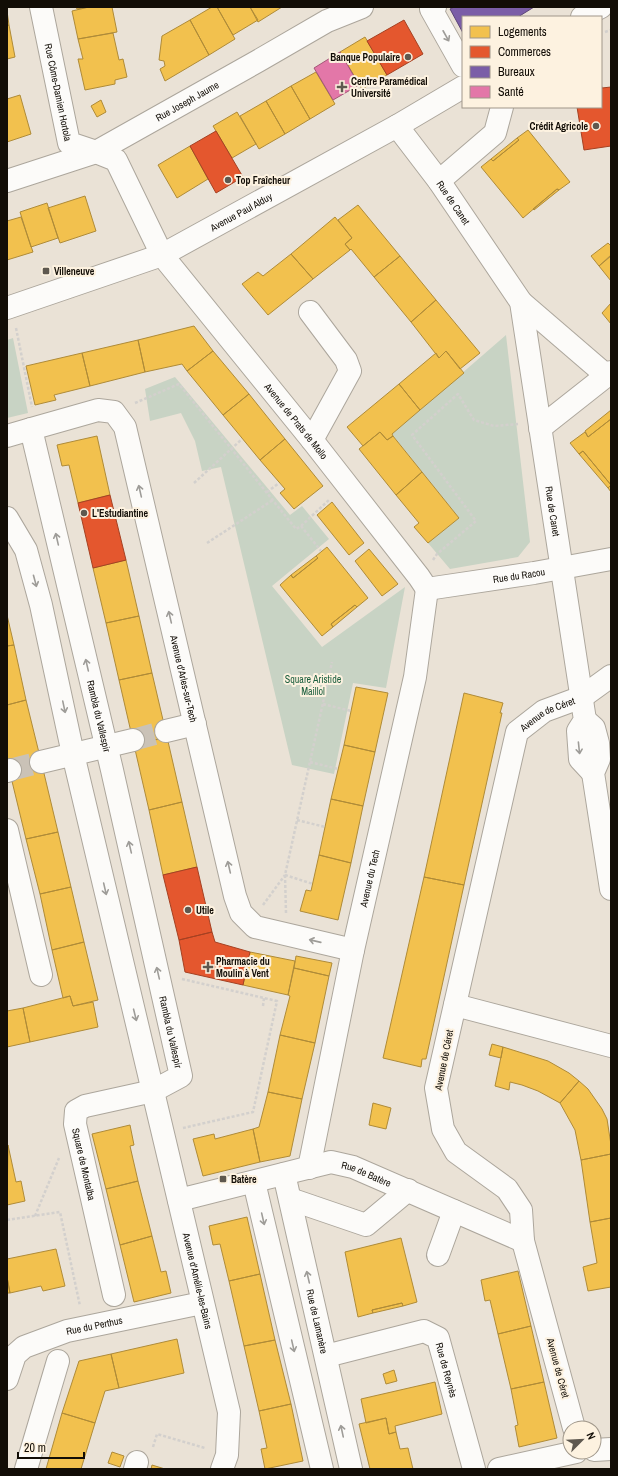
<svg xmlns="http://www.w3.org/2000/svg" width="618" height="1476" viewBox="0 0 618 1476" font-family="'Archivo Narrow',sans-serif">
	<style>
		.green { fill: #c8d3c4 }
		.homes { fill: #f2c14e; stroke: #af8b38 }
		.shops { fill: #e4572e; stroke: #a54122 }
		.offices { fill: #7b5ea7; stroke: #5c4677 }
		.health { fill: #e377a8; stroke: #a45777 }
		.lines { fill: none; stroke-linecap: round; stroke-linejoin: round }
		.minor-tunnel { stroke: #cac2b7; stroke-width: 22; stroke-dasharray: 22 11; stroke-linecap: butt }
		.minor-casing { stroke: #aca69c; stroke-width: 24 }
		.path { stroke: #d3d0cd; stroke-width: 2.5; stroke-dasharray: 3 2; stroke-linecap: butt }
		.minor { stroke: #fcfbf9; stroke-width: 22 }
		.oneway { stroke: #9e9c98 }
		.poi-dot { fill: #5e584f; stroke: #fdf2e0; stroke-width: 1.5 }
		.labels { text-anchor: middle; dominant-baseline: central; stroke-width: 4; stroke-linejoin: round; paint-order: stroke }
		.poi-label { font-size: 10px; font-weight: bold; fill: #120d06; stroke: #fdf2e0; text-anchor: start }
		.street-label { font-size: 10px; fill: #120d06; stroke: #fdf2e0 }
		.park-label { font-size: 10px; fill: #1c5f3e; stroke: #fdf2e0 }
	</style>
	<rect width="100%" height="100%" fill="#eae2d6"/>
	<path class="green" d="M506 335 530 542 518 557 450 569 428 543 459 518 392 434Z
		M13 338 28 413 7 418V340Z
		M175 377 290 515 302 506 329 539 272 586 322 647 405 587 386 688 353 683 334 774 292 765 221 467 202 471 195 441 181 413 150 421 145 389Z"/>
	<path class="homes" d="M76 7H89L77 9Z
		M89 7H112L117 32 78 39 72 11Z
		M212 7H217L235 39 209 55 190 20Z
		M217 7H250L258 20 233 35Z
		M250 7H282L258 22Z
		M7 11 9 25 7 26Z
		M190 20 209 55 165 81 160 69 165 66 164 61 159 60 162 36Z
		M9 25 15 57 7 59V26Z
		M113 33 119 60 123 59 127 77 115 80V84L85 90 78 59H83L78 39Z
		M365 37 387 75 362 89 340 52Z
		M316 72 335 104 310 119 291 86Z
		M291 86 310 119 285 134 266 101Z
		M20 95 31 134 7 142V99Z
		M101 100 106 112 97 117 91 106Z
		M266 101 285 134 259 149 240 116Z
		M237 112 256 144 232 158 213 126Z
		M528 130 570 182 559 190 557 189 523 218 481 167 491 159 493 161 519 140 517 138Z
		M517 138 519 140 493 161 491 159Z
		M190 146 208 179 177 198 158 165Z
		M557 189 559 190 534 210 533 209Z
		M85 196 96 231 60 243 48 208Z
		M47 203 58 238 31 247 20 212Z
		M358 205 400 256 374 277 351 249 350 250 345 244 352 238 338 220Z
		M21 217 33 252 7 260V221Z
		M335 217 352 238 345 244 350 250 313 279 291 254Z
		M608 243 611 246V255L599 266 591 256Z
		M291 254 313 279 268 315 242 284 258 272 263 276Z
		M400 256 436 300 411 322 374 277Z
		M611 256V281L599 266Z
		M436 300 480 353 460 369 446 351 439 358 411 322Z
		M611 303V324L602 313Z
		M194 326 213 351 187 371 182 364 145 372 138 340Z
		M138 340 145 372 90 386 82 353Z
		M213 351 249 394 223 415 187 371Z
		M446 351 464 373 420 410 399 384 436 353 439 358Z
		M82 353 90 386 54 395 56 400 35 405 26 366Z
		M399 384 420 410 392 434 393 436 387 440 380 432 363 446 347 427Z
		M249 394 285 439 260 460 223 415Z
		M611 410V419L588 437 585 431Z
		M611 419V492L608 488 611 485 583 451 579 454 570 443 585 432 588 437Z
		M380 432 387 440 393 436 422 472 396 495 359 449Z
		M97 436 110 495 78 503 69 465 62 466 57 445Z
		M285 439 323 486 294 509 280 493 285 489 260 460Z
		M583 451 611 485 608 488 579 454Z
		M422 472 459 518 428 543 414 527 419 523 396 495Z
		M332 502 364 543 349 555 317 515Z
		M327 547 368 598 357 607 355 605 331 624 333 627 322 636 280 585 291 575 293 578 318 558 316 556Z
		M369 549 398 584 382 596 355 561Z
		M316 556 318 558 293 578 291 575Z
		M126 560 139 616 106 623 93 568Z
		M355 605 357 607 333 627 331 624Z
		M7 615 14 645 7 646Z
		M139 616 152 673 119 680 106 623Z
		M14 645 26 700 7 705V646Z
		M152 673 167 737 134 745 119 680Z
		M356 687 388 693 375 752 344 745Z
		M464 693 503 703 500 713H502L464 885 424 877Z
		M26 700 42 765 10 773 7 759V705Z
		M167 737 182 802 149 810 134 745Z
		M344 745 375 752 363 806 331 799Z
		M42 765 58 832 26 839 10 773Z
		M331 799 363 806 351 863 319 855Z
		M182 802 197 867 163 875 149 810Z
		M58 832 71 887 40 894 26 839Z
		M319 855 351 863 338 920 300 911 306 890 311 891Z
		M424 877 464 885 426 1059H422L421 1067 383 1058Z
		M71 887 84 942 52 950 40 894Z
		M84 942 98 1000 73 1006 70 996 63 998 52 950Z
		M250 952 295 961 288 995 243 985Z
		M296 956 332 963 329 976 294 968Z
		M294 968 329 976 315 1043 280 1035 290 996 288 995Z
		M70 996 73 1006 93 1002 98 1027 30 1042 23 1008Z
		M23 1008 30 1042 7 1047V1011Z
		M280 1035 315 1043 302 1099 268 1092Z
		M492 1044 503 1047 501 1058 489 1055Z
		M503 1047 548 1061 569 1073 579 1081 560 1103 538 1091 522 1085 510 1082 509 1090 495 1086Z
		M579 1081 588 1089 602 1109 607 1119 611 1145V1154L581 1160 575 1130 560 1103Z
		M268 1092 302 1099 290 1156 260 1162 253 1129 259 1127Z
		M373 1103 391 1108 386 1129 369 1125Z
		M130 1125 134 1145 130 1146 138 1181 106 1189 92 1134Z
		M253 1129 260 1162 203 1176 193 1139 214 1134 215 1139Z
		M8 1145 16 1182 21 1181 25 1201 7 1205Z
		M611 1154V1218L590 1222 581 1160Z
		M138 1181 152 1236 120 1245 106 1189Z
		M247 1217 260 1274 229 1281 220 1244 213 1245 209 1226Z
		M611 1218V1287L588 1291 583 1267 597 1263 590 1222Z
		M152 1236 161 1272 166 1271 171 1293 134 1302 120 1245Z
		M401 1238 417 1302 403 1306 402 1303 372 1310 373 1313 358 1317 345 1252Z
		M56 1249 65 1286 43 1291 41 1286 10 1293 7 1277V1259Z
		M518 1271 531 1326 498 1334 490 1300 485 1301 481 1280Z
		M260 1274 275 1340 244 1346 229 1281Z
		M7 1277 10 1293H7Z
		M402 1303 403 1306 373 1313 372 1310Z
		M531 1326 544 1382 511 1389 498 1334Z
		M177 1339 184 1373 119 1388 111 1354Z
		M275 1340 291 1404 259 1411 244 1346Z
		M111 1354 119 1388 105 1391 95 1423 62 1413 79 1361Z
		M394 1370 397 1381 386 1384 383 1374Z
		M435 1382 442 1414 395 1426 396 1432 389 1434 386 1418 366 1423 361 1399Z
		M544 1382 557 1438 519 1447 515 1426 518 1425 511 1389Z
		M291 1404 303 1461 265 1469 261 1449 267 1448 259 1411Z
		M62 1413 95 1423 81 1469H46Z
		M386 1418 389 1434 396 1432 400 1449 408 1448 413 1469H370L359 1424Z
		M112 1452 124 1456 120 1467 108 1463Z
		M152 1465 165 1469H151Z"/>
	<path class="shops" d="M404 20 423 54 387 75 367 41Z
		M601 84 602 88 611 87V146L584 150 577 107H601Z
		M216 131 243 177 216 193 190 146Z
		M110 495 126 560 93 568 78 503Z
		M197 867 212 932 179 940 163 875Z
		M212 932 215 942 250 952 243 985 185 972 179 940Z"/>
	<path class="offices" d="M454 7H534L518 17H463V33L450 9Z"/>
	<path class="health" d="M340 52 359 85 333 100 314 68Z"/>
	<g class="lines">
		<path class="minor-tunnel" d="M133 740 166 731
			M10 770 41 762"/>
		<g class="minor-casing">
			<g id="minor">
				<path id="s1" d="M41 7 69 143 96 152 116 160 162 255 312 440 419 577 427 589"/>
				<path d="M435 7 431 9 463 66"/>
				<path d="M582 17 601 7"/>
				<path id="s2" d="M397 126 439 181 521 302 585 720 578 731 580 759 593 773"/>
				<path id="s3" d="M7 181 96 152 258 61 327 21 362 7"/>
				<path d="M439 181 495 133 502 107"/>
				<path d="M521 302 607 376"/>
				<path id="s4" d="M7 308 162 255 397 126 463 87"/>
				<path d="M310 312 346 360 350 371 312 440"/>
				<path d="M540 428 611 372"/>
				<path id="s5" d="M31 429 98 410 114 412 125 427 235 896 241 913 255 927 353 950"/>
				<path id="s6" d="M7 436 31 429 112 770 181 1076 153 1091 85 1106 76 1111 75 1124 114 1295"/>
				<path id="s7" d="M7 518 26 550 41 605 73 754 229 1412 227 1455 222 1469"/>
				<path id="s8" d="M427 589 534 573 611 559"/>
				<path d="M585 720 594 728 598 743 599 759 593 773 611 889"/>
				<path d="M166 731 195 724"/>
				<path d="M41 762 133 740"/>
				<path d="M7 771 10 770"/>
				<path d="M7 830 41 975"/>
				<path d="M455 1005 611 1046"/>
				<path id="s9" d="M309 1168 353 950 415 677 427 589"/>
				<path id="s10" d="M284 1174 351 1469"/>
				<path d="M254 1182 322 1469"/>
				<path d="M290 1199 366 1225 408 1190"/>
				<path id="s11" d="M179 1200 331 1162 353 1167 523 1241"/>
				<path d="M438 1255 454 1211"/>
				<path id="s12" d="M326 1356 424 1331 438 1338 474 1469"/>
				<path id="s13" d="M7 1379 15 1355 24 1347 67 1331 202 1303"/>
				<path id="s14" d="M574 1428 523 1241 521 1210 507 1189 456 1152 443 1129 436 1088 517 732 544 711 582 697 611 676"/>
				<path d="M594 1450 611 1449"/>
				<path d="M26 1469 58 1361"/>
				<path d="M135 1469 137 1462"/>
				<path d="M499 1469 576 1452"/>
			</g>
		</g>
		<path class="path" d="M605 32 611 30
			M16 328 32 407
			M135 403 179 384 296 529 301 526 321 551
			M194 483 242 439
			M267 492 279 483
			M301 526 330 499
			M207 543 273 500
			M433 560 437 554 476 521 412 435 458 394 474 420 494 426 518 424
			M323 704 351 711
			M310 762 338 769
			M297 820 325 827
			M285 875 313 884
			M263 905 285 875
			M286 913 285 875 332 662
			M182 979 277 1001 253 1112 183 1128
			M263 1006 264 998
			M35 1216 59 1158
			M7 1220 60 1212 80 1306
			M153 1447 157 1434 205 1448"/>
		<use href="#minor" class="minor"/>
	</g>
	<defs><path id="oneway-shaft" d="M-6 0H5M1.5-3L5.5 0L1.5 3" fill="none" stroke-width="1.6" stroke-linecap="round" stroke-linejoin="round"/></defs>
	<g class="oneway">
		<use href="#oneway-shaft" transform="translate(446 36) rotate(61)"/>
		<use href="#oneway-shaft" transform="translate(140 491) rotate(-103)"/>
		<use href="#oneway-shaft" transform="translate(57 539) rotate(-103)"/>
		<use href="#oneway-shaft" transform="translate(35 581) rotate(75)"/>
		<use href="#oneway-shaft" transform="translate(170 617) rotate(-103)"/>
		<use href="#oneway-shaft" transform="translate(87 665) rotate(-103)"/>
		<use href="#oneway-shaft" transform="translate(64 707) rotate(78)"/>
		<use href="#oneway-shaft" transform="translate(579 748) rotate(84)"/>
		<use href="#oneway-shaft" transform="translate(130 847) rotate(-103)"/>
		<use href="#oneway-shaft" transform="translate(229 867) rotate(-103)"/>
		<use href="#oneway-shaft" transform="translate(105 889) rotate(77)"/>
		<use href="#oneway-shaft" transform="translate(315 941) rotate(-167)"/>
		<use href="#oneway-shaft" transform="translate(158 973) rotate(-103)"/>
		<use href="#oneway-shaft" transform="translate(135 1015) rotate(76)"/>
		<use href="#oneway-shaft" transform="translate(263 1219) rotate(77)"/>
		<use href="#oneway-shaft" transform="translate(308 1277) rotate(-103)"/>
		<use href="#oneway-shaft" transform="translate(293 1346) rotate(77)"/>
		<use href="#oneway-shaft" transform="translate(342 1431) rotate(-102)"/>
	</g>
	<g class="poi-dot">
		<circle cx="408" cy="57" r="4"/>
		<path d="M340 81h4v4h4v4h-4v4h-4v-4h-4v-4h4z"/>
		<circle cx="596" cy="126" r="4"/>
		<circle cx="228" cy="180" r="4"/>
		<rect x="42" y="267" width="8" height="8" rx="2"/>
		<circle cx="84" cy="513" r="4"/>
		<circle cx="188" cy="910" r="4"/>
		<path d="M206 961h4v4h4v4h-4v4h-4v-4h-4v-4h4z"/>
		<rect x="219" y="1175" width="8" height="8" rx="2"/>
	</g>
	<g class="labels">
		<g class="poi-label">
			<text x="400" y="57" text-anchor="end">Banque Populaire</text>
			<text x="351" y="81">Centre Paramédical<tspan x="351" dy="12">Université</tspan></text>
			<text x="588" y="126" text-anchor="end">Crédit Agricole</text>
			<text x="236" y="180">Top Fraîcheur</text>
			<text x="54" y="271">Villeneuve</text>
			<text x="92" y="513">L'Estudiantine</text>
			<text x="196" y="910">Utile</text>
			<text x="216" y="961">Pharmacie du<tspan x="216" dy="12">Moulin à Vent</tspan></text>
			<text x="231" y="1179">Batère</text>
		</g>
		<g class="street-label">
			<text stroke="none"><textPath href="#s1" startOffset="87">Rue Côme-Damien Hortola</textPath></text>
			<text stroke="none"><textPath href="#s3" startOffset="198">Rue Joseph Jaume</textPath></text>
			<text stroke="none"><textPath href="#s2" startOffset="95">Rue de Canet</textPath></text>
			<text stroke="none"><textPath href="#s4" startOffset="254">Avenue Paul Alduy</textPath></text>
			<text stroke="none"><textPath href="#s1" startOffset="508">Avenue de Prats de Mollo</textPath></text>
			<text stroke="none"><textPath href="#s2" startOffset="427">Rue de Canet</textPath></text>
			<text stroke="none"><textPath href="#s8" startOffset="93">Rue du Racou</textPath></text>
			<text stroke="none"><textPath href="#s5" startOffset="363">Avenue d'Arles-sur-Tech</textPath></text>
			<text stroke="none"><textPath href="#s14" startOffset="782">Avenue de Céret</textPath></text>
			<text stroke="none"><textPath href="#s6" startOffset="320">Rambla du Vallespir</textPath></text>
			<text stroke="none"><textPath href="#s9" startOffset="296">Avenue du Tech</textPath></text>
			<text stroke="none"><textPath href="#s6" startOffset="644">Rambla du Vallespir</textPath></text>
			<text transform="translate(444 1060) rotate(-79)">Avenue de Céret</text>
			<text stroke="none"><textPath href="#s6" startOffset="855">Square de Montalba</textPath></text>
			<text stroke="none"><textPath href="#s11" startOffset="194">Rue de Batère</textPath></text>
			<text stroke="none"><textPath href="#s7" startOffset="788">Avenue d'Amélie-les-Bains</textPath></text>
			<text stroke="none"><textPath href="#s10" startOffset="151">Rue de Lamanère</textPath></text>
			<text stroke="none"><textPath href="#s13" startOffset="111">Rue du Perthus</textPath></text>
			<text transform="translate(558 1368) rotate(75)">Avenue de Céret</text>
			<text stroke="none"><textPath href="#s12" startOffset="150">Rue de Reynès</textPath></text>
		</g>
		<g class="park-label">
			<text x="313" y="679">Square Aristide<tspan x="313" dy="12">Maillol</tspan></text>
		</g>
	</g>
	<rect width="618" height="1476" fill="none" stroke="#120d06" stroke-width="16"/>
	<rect x="462" y="16" width="140" height="92" fill="#fdf2e0" stroke="#9f9689"/>
	<rect x="470" y="26" width="20" height="12" fill="#f2c14e" stroke="#9f9689"/>
	<text x="498" y="36" font-size="12" fill="#120d06">Logements</text>
	<rect x="470" y="46" width="20" height="12" fill="#e4572e" stroke="#9f9689"/>
	<text x="498" y="56" font-size="12" fill="#120d06">Commerces</text>
	<rect x="470" y="66" width="20" height="12" fill="#7b5ea7" stroke="#9f9689"/>
	<text x="498" y="76" font-size="12" fill="#120d06">Bureaux</text>
	<rect x="470" y="86" width="20" height="12" fill="#e377a8" stroke="#9f9689"/>
	<text x="498" y="96" font-size="12" fill="#120d06">Santé</text>
	<g transform="translate(582 1440) rotate(66)"><circle r="19" fill="#fdf2e0" stroke="#9f9689"/>
	<path d="M0-3L7 15L0 10L-7 15Z" fill="#5e584f"/>
	<text y="-6" font-size="11" font-weight="bold" text-anchor="middle" fill="#120d06">N</text>
	</g>
	<path d="M18 1452v6h66v-6" fill="none" stroke="#120d06" stroke-width="2"/>
	<text x="24" y="1452" font-size="12" fill="#120d06" stroke="#fdf2e0" stroke-width="3" paint-order="stroke">20 m</text>
</svg>
